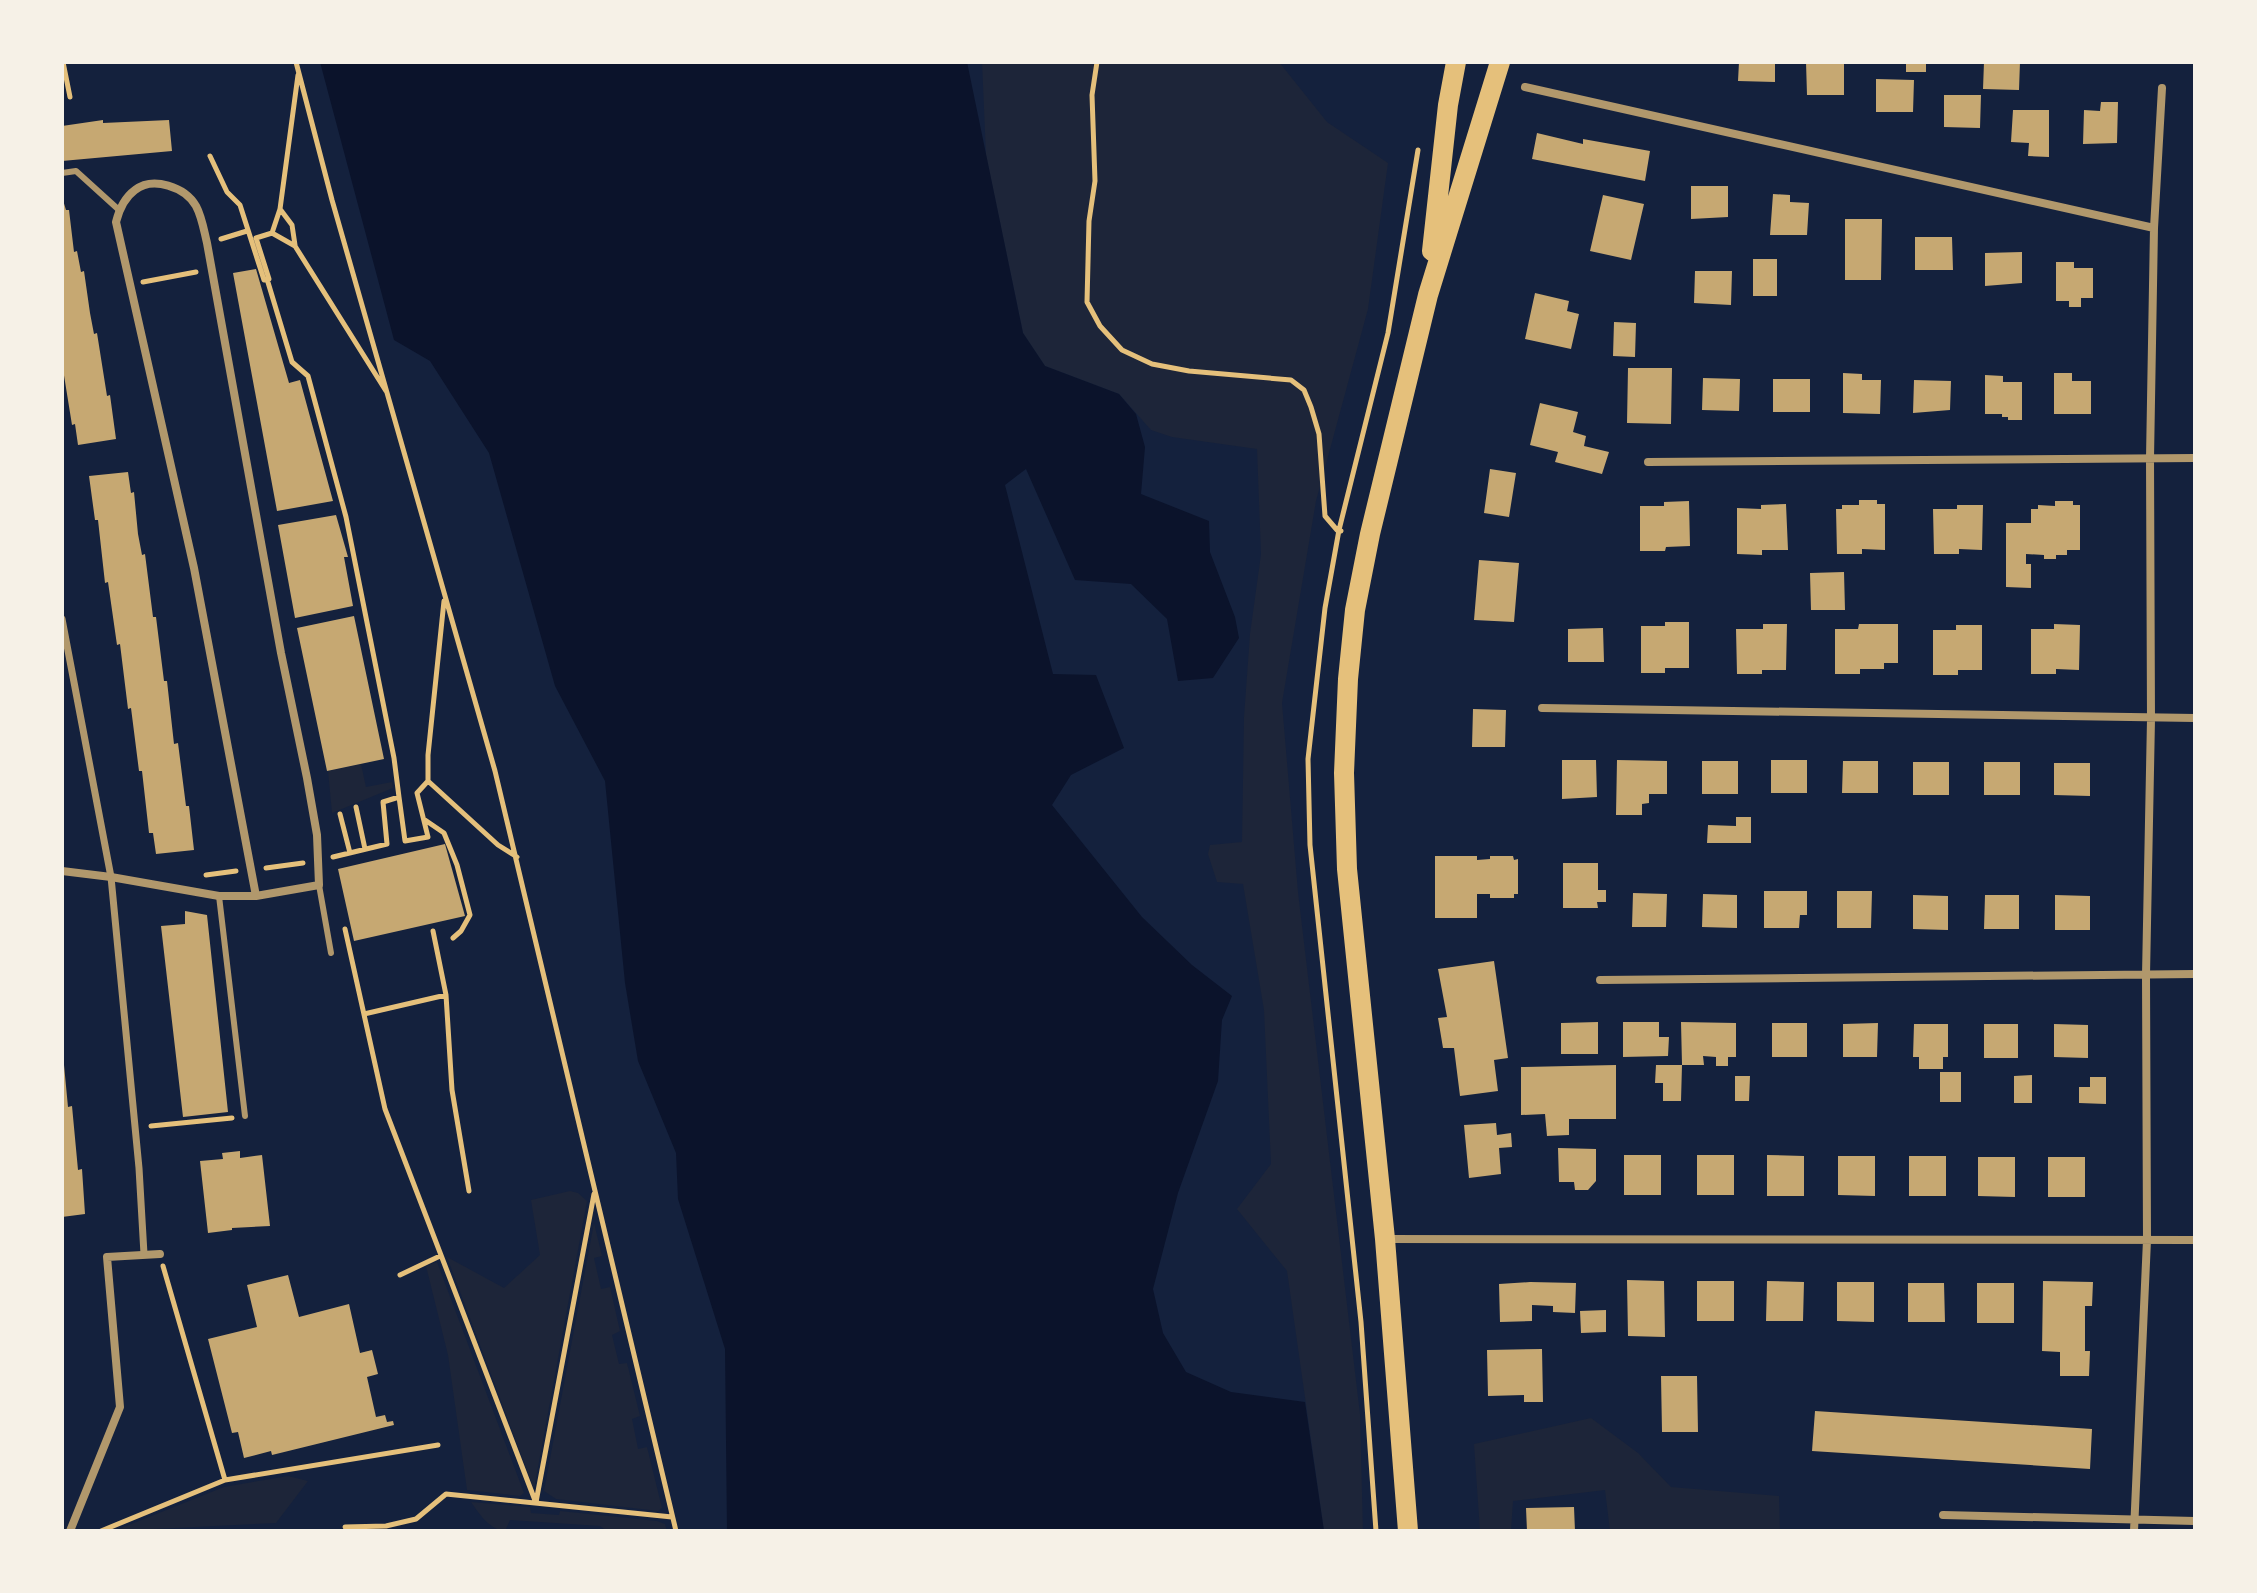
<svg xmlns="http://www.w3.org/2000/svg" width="2257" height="1593" viewBox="0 0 2257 1593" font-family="'Roboto Condensed',sans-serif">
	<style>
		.green { fill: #1d2539 }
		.water { fill: #0b132b }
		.building { fill: #c6a872 }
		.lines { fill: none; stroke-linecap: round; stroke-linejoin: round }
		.path { stroke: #e5c07b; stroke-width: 5 }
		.service { stroke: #b1986c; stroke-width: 6 }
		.pedestrian { stroke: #b1986c; stroke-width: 7 }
		.minor { stroke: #b1986c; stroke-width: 8 }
		.primary { stroke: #e5c07b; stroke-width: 20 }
	</style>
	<rect width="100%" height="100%" fill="#14213d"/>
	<path class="green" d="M982 62H1279L1327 122 1388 163 1368 309 1316 501 1282 703 1298 892 1360 1414 1363 1531H1324L1287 1271 1237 1209 1271 1164 1264 1010 1243 884 1217 882 1208 854 1210 845 1242 842 1244 717 1250 634 1261 554 1257 449 1172 437 1151 430 1119 394 1045 366 1023 333 986 155Z
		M361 764 366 787 392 782 393 788 332 813 328 771Z
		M570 1191 578 1193 587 1201 534 1489 447 1257 504 1288 540 1255 531 1200Z
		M594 1223 602 1256 594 1258 601 1289 610 1287 620 1331 612 1335 619 1364 627 1363 640 1416 632 1419 638 1449 647 1447 662 1508 658 1511 556 1499 544 1491Z
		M437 1262 524 1493 520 1496 467 1490 448 1355 426 1266Z
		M1591 1418 1638 1453 1671 1487 1779 1496 1780 1531H1610L1605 1490 1513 1501 1511 1531H1480L1474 1444Z
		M288 1476 308 1481 276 1523 114 1531 224 1487Z
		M471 1502 530 1507 531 1513 559 1515 560 1511 657 1521 665 1524 667 1531H607L600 1526 510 1520 505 1531C490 1530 479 1514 471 1502Z"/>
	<path class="water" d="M320 62H967L1023 333 1045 366 1119 394 1136 414 1145 447 1141 494 1209 521 1210 552 1235 617 1239 638 1213 678 1178 681 1167 619 1131 584 1075 580 1026 469 1005 485 1053 674 1096 675 1124 748 1071 775 1052 805 1142 917 1192 965 1232 996 1222 1020 1218 1081 1178 1193 1153 1289 1163 1333 1186 1372 1231 1392 1305 1402 1324 1531H727L725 1349 678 1199 676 1153 638 1061 625 983 605 781 555 686 489 453 430 361 394 340Z"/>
	<path class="building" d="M1739 62H1775V82L1738 81Z
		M1806 62 1844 63V95H1807Z
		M1906 62H1926V72H1906Z
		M1984 62H2020L2019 90 1983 89Z
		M1876 79 1914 80 1913 112H1876Z
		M1944 95H1981L1980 128 1944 127Z
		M2101 102H2118L2117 143 2083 144 2084 110 2100 111Z
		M2013 110H2049V157L2028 156 2029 143 2011 142Z
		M103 120V123L169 120 172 151 62 161V126Z
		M1537 133 1583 144V139L1650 151 1645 181 1532 159Z
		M1691 186H1728V217L1691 219Z
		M1773 194 1790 195V202L1809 203 1807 235H1770Z
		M1603 195 1644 204 1631 260 1590 251Z
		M62 197 66 210H69L74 252 77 251 81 272 84 271 90 313 94 334 97 333 107 396 110 395 116 439 78 445 75 424 72 425 62 363Z
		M1845 219H1882L1881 280H1845Z
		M1915 237H1952L1953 270H1915Z
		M2022 252V283L1985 286V253Z
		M1753 259H1777V296H1753Z
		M2056 262H2074V268H2093V298H2081V307H2069V301H2056Z
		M256 269 289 383 300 380 333 501 277 511 233 273Z
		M1695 271H1732L1731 305 1694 303Z
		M1535 293 1569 301 1567 311 1579 314 1571 349 1525 339Z
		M1614 322 1636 323 1635 357 1613 356Z
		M1628 368H1672L1671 424 1627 423Z
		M1843 373 1862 374V380H1881L1880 414 1843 413Z
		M2054 373H2072V381H2091V414H2054Z
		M1985 375 2003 376V382H2022V420H2008V417H2002V414H1985Z
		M1703 378 1740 379 1739 411 1702 410Z
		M1773 379H1810V412H1773Z
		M1914 380 1951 381 1950 410 1913 413Z
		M1540 403 1578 412 1573 432 1586 436 1584 446 1609 452 1602 474 1555 462 1558 452 1530 445Z
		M1490 469 1516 473 1509 517 1484 513Z
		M128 472 131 493 134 492 138 534 142 555 145 554 153 617H156L164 681H167L174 744 178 743 186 806H189L194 850 156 854 153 833H149L142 771H139L131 708 128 709 120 644 117 645 108 582 105 583 98 520H95L89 476Z
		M1859 500H1877V504H1885V550L1862 549V554H1837L1836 509H1842V505H1859Z
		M1689 501 1690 546 1666 547 1665 551H1640V506H1664V502Z
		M2055 501H2073V505H2080V550H2067V555H2056V559H2044V555L2026 554V564H2031V588L2006 587V523H2031V509H2038V505L2055 506Z
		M1786 504 1788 550H1762V555L1737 554V508L1761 509V505Z
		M1957 505H1983L1982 550 1959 549V554H1934L1933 509H1957Z
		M336 515 348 557H344L353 606 295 618 278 525Z
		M1479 560 1519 563 1514 622 1474 620Z
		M1844 572 1845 610H1811L1810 573Z
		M354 616 384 759 327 771 297 628Z
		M1665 622H1689V668H1665V673H1641V626H1665Z
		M1763 624H1787L1786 670H1762V674H1737L1736 629H1763Z
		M1859 624H1898V663H1884V669H1860V674H1835V629H1858Z
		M2054 624 2080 625 2079 670 2056 669V674H2031V629H2054Z
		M1956 625H1982V670H1958V675H1933V630H1956Z
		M1603 628 1604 662H1568V629Z
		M1473 709 1506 710 1505 747H1472Z
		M1562 760H1596L1597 797 1562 799Z
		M1617 760 1667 761V794H1649V803L1642 804V815H1616Z
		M1771 760H1807V793H1771Z
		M1702 761H1738V794H1702Z
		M1843 761H1878V793H1842Z
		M1913 762H1949V795H1913Z
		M1984 762H2020V795H1984Z
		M2054 763H2090V796L2054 795Z
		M1736 817H1751V843H1707L1708 825 1736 826Z
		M445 844 465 916 354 941 338 869Z
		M1435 856H1477V860L1490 859V856H1513L1514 860 1518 859V894H1514V898H1490V894H1477V918H1435Z
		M1563 863H1598V890H1606V902H1597L1598 908H1563Z
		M1764 891H1807V915H1800L1799 928H1764Z
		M1837 891H1872L1871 928H1837Z
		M1633 893 1667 894 1666 927H1632Z
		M1703 894 1737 895V928L1702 927Z
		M1913 895 1948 896V930L1913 929Z
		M1985 895H2019V929H1984Z
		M2055 895 2090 896V930H2055Z
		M185 911 207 915 228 1112 183 1117 161 926 185 924Z
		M1494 961 1508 1058 1494 1060 1498 1091 1460 1096 1454 1048H1443L1438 1018 1447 1017 1438 969Z
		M1598 1022V1054H1561V1023Z
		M1623 1022H1659V1037H1669L1668 1056 1623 1057Z
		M1681 1022 1736 1023V1057H1728V1066H1716V1057L1703 1056 1704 1065H1682Z
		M1772 1023H1807V1057H1772Z
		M1878 1023 1877 1057H1843V1024Z
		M1914 1024H1948V1057H1943V1069H1919V1057H1913Z
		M1984 1024H2018V1058H1984Z
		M2054 1024 2088 1025V1058L2054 1057Z
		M62 1065H64L68 1107 72 1106 78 1170 82 1169 85 1214 62 1217Z
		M1616 1065V1119H1569V1135L1547 1136 1545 1114 1521 1115V1067Z
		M1656 1065H1682L1681 1101H1663V1083H1655Z
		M1940 1072H1961V1102H1940Z
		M2032 1075V1103H2014V1076Z
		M1735 1076H1750L1749 1101H1735Z
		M2090 1077H2106V1104L2079 1103V1087H2090Z
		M1496 1123 1497 1135 1511 1133 1512 1147 1499 1148 1501 1174 1469 1178 1464 1125Z
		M1558 1148 1596 1149V1181L1588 1190H1575L1574 1182H1559Z
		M240 1151V1158L262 1155 270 1226 232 1228V1230L208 1233 200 1161 223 1159 222 1153Z
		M1624 1155H1661V1195H1624Z
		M1697 1155H1734V1195H1697Z
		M1767 1155 1804 1156V1196H1767Z
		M1838 1156H1875V1196L1838 1195Z
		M1909 1156H1946V1196H1909Z
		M1978 1157H2015V1197L1978 1196Z
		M2048 1157H2085V1197H2048Z
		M288 1275 299 1317 349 1304 360 1353 372 1350 378 1374 367 1377 376 1417 385 1415 387 1422 393 1421 394 1425 272 1455 271 1451 244 1458 238 1432 232 1433 208 1339 257 1327 247 1285Z
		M1627 1280 1664 1281 1665 1337 1628 1336Z
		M1697 1281H1734V1321H1697Z
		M1767 1281 1804 1282 1803 1321H1766Z
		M2043 1281 2093 1282 2092 1306H2085V1351H2090L2089 1376H2060V1352L2042 1351Z
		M1530 1282 1576 1283 1575 1313 1553 1312V1306L1532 1305V1321L1500 1322 1499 1284Z
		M1837 1282H1874V1322L1837 1321Z
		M1908 1283H1944L1945 1322H1908Z
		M1977 1283H2014V1323H1977Z
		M1606 1310V1332L1581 1333 1580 1311Z
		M1542 1349 1543 1402H1524V1395L1488 1396 1487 1350Z
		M1661 1376H1697L1698 1432H1662Z
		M1815 1411 2092 1429 2090 1469 1812 1451Z
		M1574 1507 1575 1531H1527L1526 1508Z"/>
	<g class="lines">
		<path class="path" d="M63 62 70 97
			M296 62 332 200 495 771 676 1531
			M1097 62 1092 95 1095 181 1089 221 1087 302 1100 326 1122 350 1152 364 1189 371 1291 380 1304 390 1311 407 1319 434 1325 516 1337 530 1341 531
			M298 75 280 209 272 233 295 246 386 391
			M210 156 227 192 240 205 264 280 269 279 256 238 272 233
			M280 209 292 225 295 245
			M221 239 247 231
			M267 279 292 362 308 376 346 517 394 758 399 797
			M143 282 196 272
			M428 781 498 845 517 857
			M356 807 365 849
			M340 814 350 853
			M425 820 444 833 457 865 470 915 461 931 453 938
			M333 857 387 844 383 802 399 797 405 841 428 837 417 793 428 781V755L444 601
			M266 868 303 863
			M206 875 236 871
			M345 929 385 1109 536 1503
			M433 931 446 995 452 1090 469 1191
			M364 1014 446 995
			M151 1126 232 1118
			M163 1266 225 1480
			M400 1275 440 1256
			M536 1502 594 1194
			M345 1527 386 1526 416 1519 446 1494 672 1517
			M101 1531 225 1480 438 1445
			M1376 1531 1361 1322 1310 845 1308 759 1325 608 1339 530 1388 333 1418 150"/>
		<path class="service" d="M62 173 76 171 119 210
			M319 885 331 953
			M219 896 245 1116"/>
		<path class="pedestrian" d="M62 619 111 877 139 1168 144 1254"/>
		<path class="minor" d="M1525 87 2154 228
			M1648 462 2195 458
			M1542 708 2195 718
			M62 871 111 877 219 896H256L319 885 317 835 307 778 281 653 207 243C204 231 202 217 196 206 185 187 153 176 135 190 124 198 119 210 116 222L194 568 256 896
			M1600 980 2195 974
			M1385 1239 2195 1240
			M1943 1515 2195 1521
			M70 1531 120 1407 107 1257 160 1254
			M2134 1531 2147 1240 2146 975 2151 719 2150 458 2154 228 2162 88"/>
		<path class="primary" d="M1432 251 1448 105 1456 62
			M1408 1531 1385 1239 1347 869 1344 773 1348 679 1355 610 1370 534 1428 295 1500 62"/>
	</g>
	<rect width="2257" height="1593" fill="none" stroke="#f6f1e7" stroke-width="128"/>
</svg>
